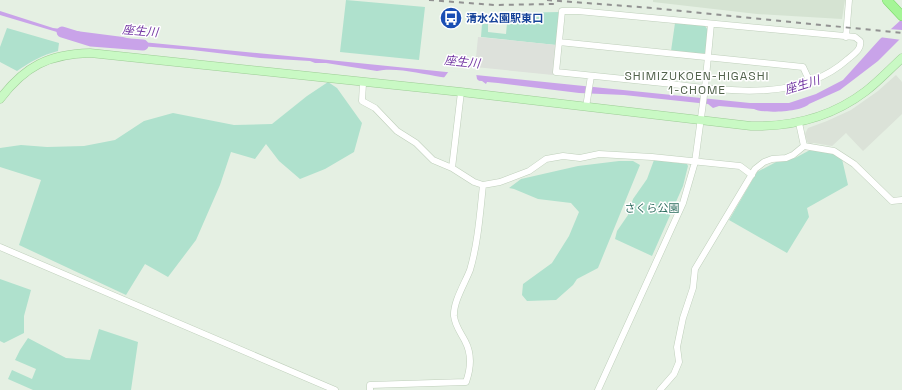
<svg xmlns="http://www.w3.org/2000/svg" width="902" height="390" viewBox="0 0 902 390" font-family="'Space Grotesk','Noto Sans JP',sans-serif">
	<style>
		.residential { fill: #d5e3d2 }
		.industrial { fill: #dbe2d8 }
		.green { fill: #afe1cd }
		.parking { fill: #dde1db }
		.water { fill: #c9a3e9 }
		.pier { fill: #e5f0e3 }
		.lines { fill: none; stroke-linecap: round; stroke-linejoin: round }
		.river { stroke: #c9a3e9; stroke-width: 11 }
		.street-casing { stroke: #bfcfbb; stroke-width: 7 }
		.secondary-casing { stroke: #9dcc96; stroke-width: 9 }
		.primary-casing { stroke: #7bd869; stroke-width: 10 }
		.street { stroke: #fff; stroke-width: 6 }
		.secondary { stroke: #c9f9c4; stroke-width: 8 }
		.primary { stroke: #a5f597; stroke-width: 9 }
		.rail { stroke: #929292; stroke-width: 2; stroke-dasharray: 5 5; stroke-linecap: butt }
		.labels { text-anchor: middle; dominant-baseline: central; stroke-width: 3; stroke-linejoin: round; paint-order: stroke }
		.transit-label { font-size: 11px; font-weight: bold; fill: #164399; stroke: #fff; text-anchor: start }
		.park-label { font-size: 11px; fill: #2d6d5e; stroke: #fff }
		.water-label { font-size: 12px; font-style: italic; fill: #7337a3; stroke: #fff }
		.neighbourhood-label { font-size: 12px; letter-spacing: 1px; fill: #52634c; stroke: #fff }
	</style>
	<rect width="100%" height="100%" fill="#e5f0e3"/>
	<path class="residential" d="M653 0H845L842 19 757 14 653 2Z"/>
	<path class="industrial" d="M896 75 902 82V114L863 151 846 133 832 146 814 143 810 144 807 142 805 134 808 128 827 121 851 110 878 91Z"/>
	<path class="green" d="M346 0 425 7 419 60 340 52Z
		M560 12 556 45 481 37 482 24H488V32L506 34 508 13Z
		M675 23 705 26 708 30 706 53 703 54 671 51Z
		M7 28 59 43 58 51C42 55 30 62 17 71L0 62V47Z
		M328 82 337 88 362 123 354 152 325 169 300 179 279 161 266 144 255 159 231 152 220 185 196 240 168 277 145 264 126 295 19 245 41 180 0 167V148L21 145 47 147 84 146 115 140 144 121 173 113 234 125 272 124 307 96Z
		M810 150 831 153 842 159 848 185 807 208 809 217 787 253 729 220 757 172 778 161 795 158Z
		M654 160 687 164 688 166 683 186 652 256 615 239 617 231 628 215 633 199 647 179Z
		M619 161H633L640 165 598 268 577 279 573 285 556 300 527 301 522 295 523 284 552 263 569 236 579 212 571 203 538 199 514 189 509 188 521 179 578 166Z
		M0 279 31 290 24 316V333L4 343 0 341Z
		M99 329 138 342 131 390H33L8 379 12 370 32 379 36 369 15 360 20 350 28 338 66 358 90 360Z"/>
	<path class="parking" d="M478 37 556 45 553 75 475 67Z"/>
	<path class="water" d="M0 11 53 28 123 37 142 42 309 58 750 103H789L816 94 843 80 880 39 902 19V37L878 61 840 90 809 104C802 112 763 114 754 109L719 106 713 108 708 104 624 95 579 93 498 83 487 82 486 84 482 81C468 80 455 79 441 77 422 74 396 67 377 71L326 63H315L310 61 260 58 192 50 140 46 67 35 0 15Z"/>
	<path class="pier" d="M888 29 902 30V40L879 37Z
		M449 71 476 73 477 79 481 83 443 79Z"/>
	<g class="lines">
		<path class="river" d="M62 32 91 41 143 45"/>
		<g class="street-casing">
			<path id="street" d="M562 11H578L855 37 860 41C862 49 854 54 848 59 798 104 723 90 663 83 627 79 592 76 556 72Z
				M846 37 849 0
				M559 42 803 67 810 82
				M363 83 362 101 375 108 397 131 416 143 433 160 452 168 474 182 483 185 500 182 529 171 546 159 563 156 580 158 599 154 652 157 740 166 752 175
				M586 107 591 76
				M799 123 804 146
				M452 168 461 92
				M0 247 335 390
				M370 390V385L466 382C471 368 472 354 465 341 461 333 455 326 454 316 453 302 465 283 470 270 478 243 480 213 483 185
				M598 390 683 203 695 162 705 88 711 24
				M660 390 674 374 679 362 677 347 683 318 693 288 695 269 755 169 764 162 772 159 786 158 793 155 804 146 834 151 854 164 892 201 902 200"/>
		</g>
		<g class="secondary-casing">
			<path id="secondary" d="M0 99C25 66 49 54 90 53L461 92 751 126C793 127 832 117 866 91 879 81 890 69 902 58"/>
		</g>
		<g class="primary-casing">
			<path id="primary" d="M887 0 902 16"/>
		</g>
		<use href="#street" class="street"/>
		<use href="#secondary" class="secondary"/>
		<use href="#primary" class="primary"/>
		<path class="rail" d="M429 0 495 5 554 4
			M547 0 652 8 902 33"/>
	</g>
	<defs>
		<g id="bus-disc" transform="scale(1.15)"><circle r="9.5" fill="#1a4fb4" stroke="#fff"/><path d="M-5-6H5V4H4V6H2V4H-2V6H-4V4H-5ZM-3.5-4V0h7V-4ZM-3.5 1.2v1.5H-2V1.2ZM2 1.2v1.5H3.5V1.2Z" fill="#fff"/></g>
	</defs>
	<g fill-rule="evenodd">
		<use href="#bus-disc" x="451" y="18"/>
	</g>
	<g class="labels">
		<g class="transit-label">
			<text x="466" y="18">清水公園駅東口</text>
		</g>
		<g class="park-label">
			<text x="652" y="208">さくら公園</text>
		</g>
		<g class="water-label">
			<text transform="translate(140 31) rotate(5)">座生川</text>
			<text transform="translate(462 62) rotate(6)">座生川</text>
			<text transform="translate(802 85) rotate(-17)">座生川</text>
		</g>
		<g class="neighbourhood-label">
			<text x="697" y="76">SHIMIZUKOEN-HIGASHI<tspan x="697" dy="14">1-CHOME</tspan></text>
		</g>
	</g>
</svg>
